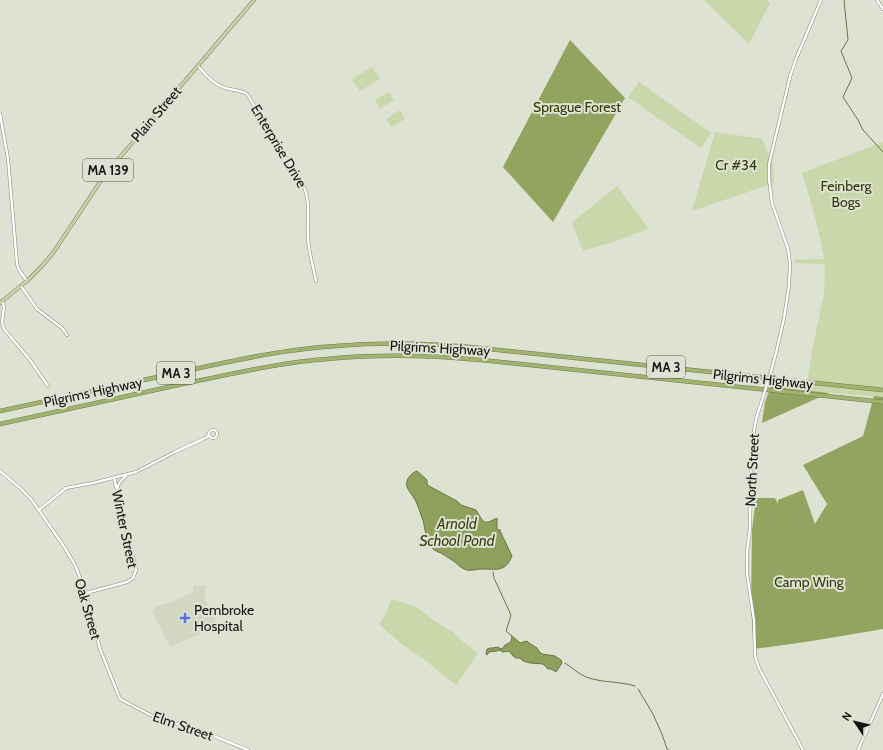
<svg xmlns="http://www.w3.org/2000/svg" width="883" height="750" viewBox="0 0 883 750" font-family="Cabin,sans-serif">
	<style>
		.built { fill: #d1d7c1 }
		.green { fill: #cbd6aa }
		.forest { fill: #95a361 }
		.water { fill: #919f5d; stroke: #6c7646 }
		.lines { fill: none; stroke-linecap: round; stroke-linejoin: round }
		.stream { stroke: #6c7646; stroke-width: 1 }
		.secondary-casing { stroke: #828678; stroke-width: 3.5 }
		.primary-casing { stroke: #717b4e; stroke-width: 4 }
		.highway-casing { stroke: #717b4e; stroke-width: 4.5 }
		.secondary { stroke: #fff; stroke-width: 2.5 }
		.primary { stroke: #c8d1a9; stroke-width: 3 }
		.highway { stroke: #a3b26f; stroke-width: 3.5 }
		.secondary-bridge-casing { stroke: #828678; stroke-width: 3.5; stroke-linecap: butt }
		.secondary-bridge { stroke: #fff; stroke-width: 2.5 }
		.poi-dot { fill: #5272e7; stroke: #dee2d3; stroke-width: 1.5 }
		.labels { text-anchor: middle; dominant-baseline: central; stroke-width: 4; stroke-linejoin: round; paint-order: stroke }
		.shield { fill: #dee2d3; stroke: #51524a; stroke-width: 1 }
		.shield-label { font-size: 13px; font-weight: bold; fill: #141510 }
		.park-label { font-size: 14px; fill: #313a05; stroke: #dee2d3 }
		.street-label { font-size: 14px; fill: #141510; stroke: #dee2d3 }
		.poi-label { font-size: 14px; fill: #141510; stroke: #dee2d3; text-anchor: start }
		.water-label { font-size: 15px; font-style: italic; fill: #37400d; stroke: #dee2d3 }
	</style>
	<rect width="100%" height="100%" fill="#dee2d3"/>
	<path class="built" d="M194 585H207L204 597 218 626 170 647 152 611 154 610V608L166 603 168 604 193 592Z"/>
	<path class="green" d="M704 0H767L770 3 749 44Z
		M372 67 380 79 360 91 352 79Z
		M639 82 711 133 701 148 628 97Z
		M389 92 394 100 380 109 375 100Z
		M400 110 405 119 391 127 386 119Z
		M715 132 762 139 773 163 774 183 692 211Z
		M883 142V397L829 393 806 390 812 351 824 293 825 267 824 264 796 263 795 265V258L796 260 824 259C819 230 811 201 802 173Z
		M617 186 649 229 616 241 583 251 572 223Z
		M391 599 402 602 418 608 430 618 454 633 462 641 478 653 456 685 422 658 399 642 379 624 387 612Z"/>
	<path class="forest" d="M570 40 625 98 553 222 503 167Z
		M771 386 829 393 762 423 765 402Z
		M874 396 883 397V629L812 641 754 649 751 607 752 530 756 498H775L778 504V500L803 490 815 524 827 504 803 465 863 436Z"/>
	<path class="water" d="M417 471 427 480V484L429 486 457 501 461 505 476 510C484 522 482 526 497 518V529L500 530 501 533 512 556C505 573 496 569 482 569 475 569 470 572 464 569 459 567 456 562 452 560 448 558 445 555 441 553 438 552 435 551 433 549 424 541 426 525 421 515 419 509 417 503 414 498 411 493 405 488 407 481 408 477 413 472 417 471Z
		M512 636 518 641 520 643 527 641 529 643 537 648 539 651 542 654 555 656 561 660 562 663 556 672 551 669H548L543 664 530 663 523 661 520 658H516L513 656 509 651 503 652 499 650 497 651 489 652 487 655 486 654 487 649 490 648H493L497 647 502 649 505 645 511 642Z"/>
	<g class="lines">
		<path class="stream" d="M844 0 848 40 841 51 852 78 843 97 858 120 863 130 883 152
			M493 572 494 578 511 615 506 631 512 636
			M565 663C571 667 579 674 586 677 602 683 619 681 635 686
			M638 689 653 714 656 721 662 734 667 749 669 750"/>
		<g class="secondary-casing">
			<path id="secondary" d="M877 0 883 9
				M198 66C206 75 213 84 225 88 233 90 240 90 247 94L303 185C311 201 307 220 308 238 309 253 313 266 316 281
				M0 114 8 159 17 264 19 270 27 281
				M21 286 37 309 62 328 67 335
				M2 301 4 307 2 322 4 329 30 360 48 386
				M771 371 776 353 784 318 789 286 790 263 788 249 772 203 769 179V164L790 77 796 59 821 0
				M764 394 756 419 753 437 751 464 750 529 747 551V574L754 620 755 656 759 668 803 750
				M209 434a4 4 0 1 1 8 0a4 4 0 1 1-8 0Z
				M0 471 20 488 31 499 63 545 75 565 86 593 100 649 120 699 158 719 199 730 248 750
				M117 490C118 483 121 480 126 476
				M39 510 66 488 93 483 136 472 175 452 203 439 207 437 209 434
				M86 593 127 582 133 578 136 570 132 552 114 478
				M858 750 883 694"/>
		</g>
		<g class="primary-casing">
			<path id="primary" d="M0 303 28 280 42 266 53 253 104 176 254 0"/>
		</g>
		<g class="highway-casing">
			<path id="highway" d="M0 411C60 398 121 385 181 372 232 361 284 349 336 346 381 342 425 343 470 347L883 390
				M0 424C59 411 118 398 178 385 227 375 276 363 327 359 378 354 430 355 481 360L883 402"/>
		</g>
		<use href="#secondary" class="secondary"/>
		<use href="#primary" class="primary"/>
		<use href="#highway" class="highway"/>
		<g class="secondary-bridge-casing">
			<path id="secondary-bridge" d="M764 394 771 371"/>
		</g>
		<use href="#secondary-bridge" class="secondary-bridge"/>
	</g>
	<path class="poi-dot" d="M183 612h4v4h4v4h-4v4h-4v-4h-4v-4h4z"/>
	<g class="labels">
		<g class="shield">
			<rect x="83" y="159" width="50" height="22" rx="3"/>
			<rect x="647" y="356" width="38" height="22" rx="3"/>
			<rect x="157" y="362" width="38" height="22" rx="3"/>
		</g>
		<g class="shield-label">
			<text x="108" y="170">MA 139</text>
			<text x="666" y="367">MA 3</text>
			<text x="176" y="373">MA 3</text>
		</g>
		<g class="park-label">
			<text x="577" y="107">Sprague Forest</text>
			<text x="736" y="165">Cr #34</text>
			<text x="846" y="186">Feinberg<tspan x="846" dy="16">Bogs</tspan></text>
			<text x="809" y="582">Camp Wing</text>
		</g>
		<g class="street-label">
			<text transform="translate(156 114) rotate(-49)">Plain Street</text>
			<text transform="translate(279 146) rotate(59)">Enterprise Drive</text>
			<text transform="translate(440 348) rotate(3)">Pilgrims Highway</text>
			<text transform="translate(763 379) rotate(6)">Pilgrims Highway</text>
			<text transform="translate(93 392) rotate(-12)">Pilgrims Highway</text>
			<text transform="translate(752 470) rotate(-87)">North Street</text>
			<text transform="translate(125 529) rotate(78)">Winter Street</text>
			<text transform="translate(88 609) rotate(74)">Oak Street</text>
			<text transform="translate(183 726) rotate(19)">Elm Street</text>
		</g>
		<g class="poi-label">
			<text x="194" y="610">Pembroke<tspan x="194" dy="16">Hospital</tspan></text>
		</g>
		<g class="water-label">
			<text x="457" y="524">Arnold<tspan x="457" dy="17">School Pond</tspan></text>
		</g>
	</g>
	<g transform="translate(855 722) rotate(305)" stroke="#dee2d3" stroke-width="3" paint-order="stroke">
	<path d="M0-3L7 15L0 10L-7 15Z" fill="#141510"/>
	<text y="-6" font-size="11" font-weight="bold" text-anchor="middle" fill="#141510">N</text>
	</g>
</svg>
